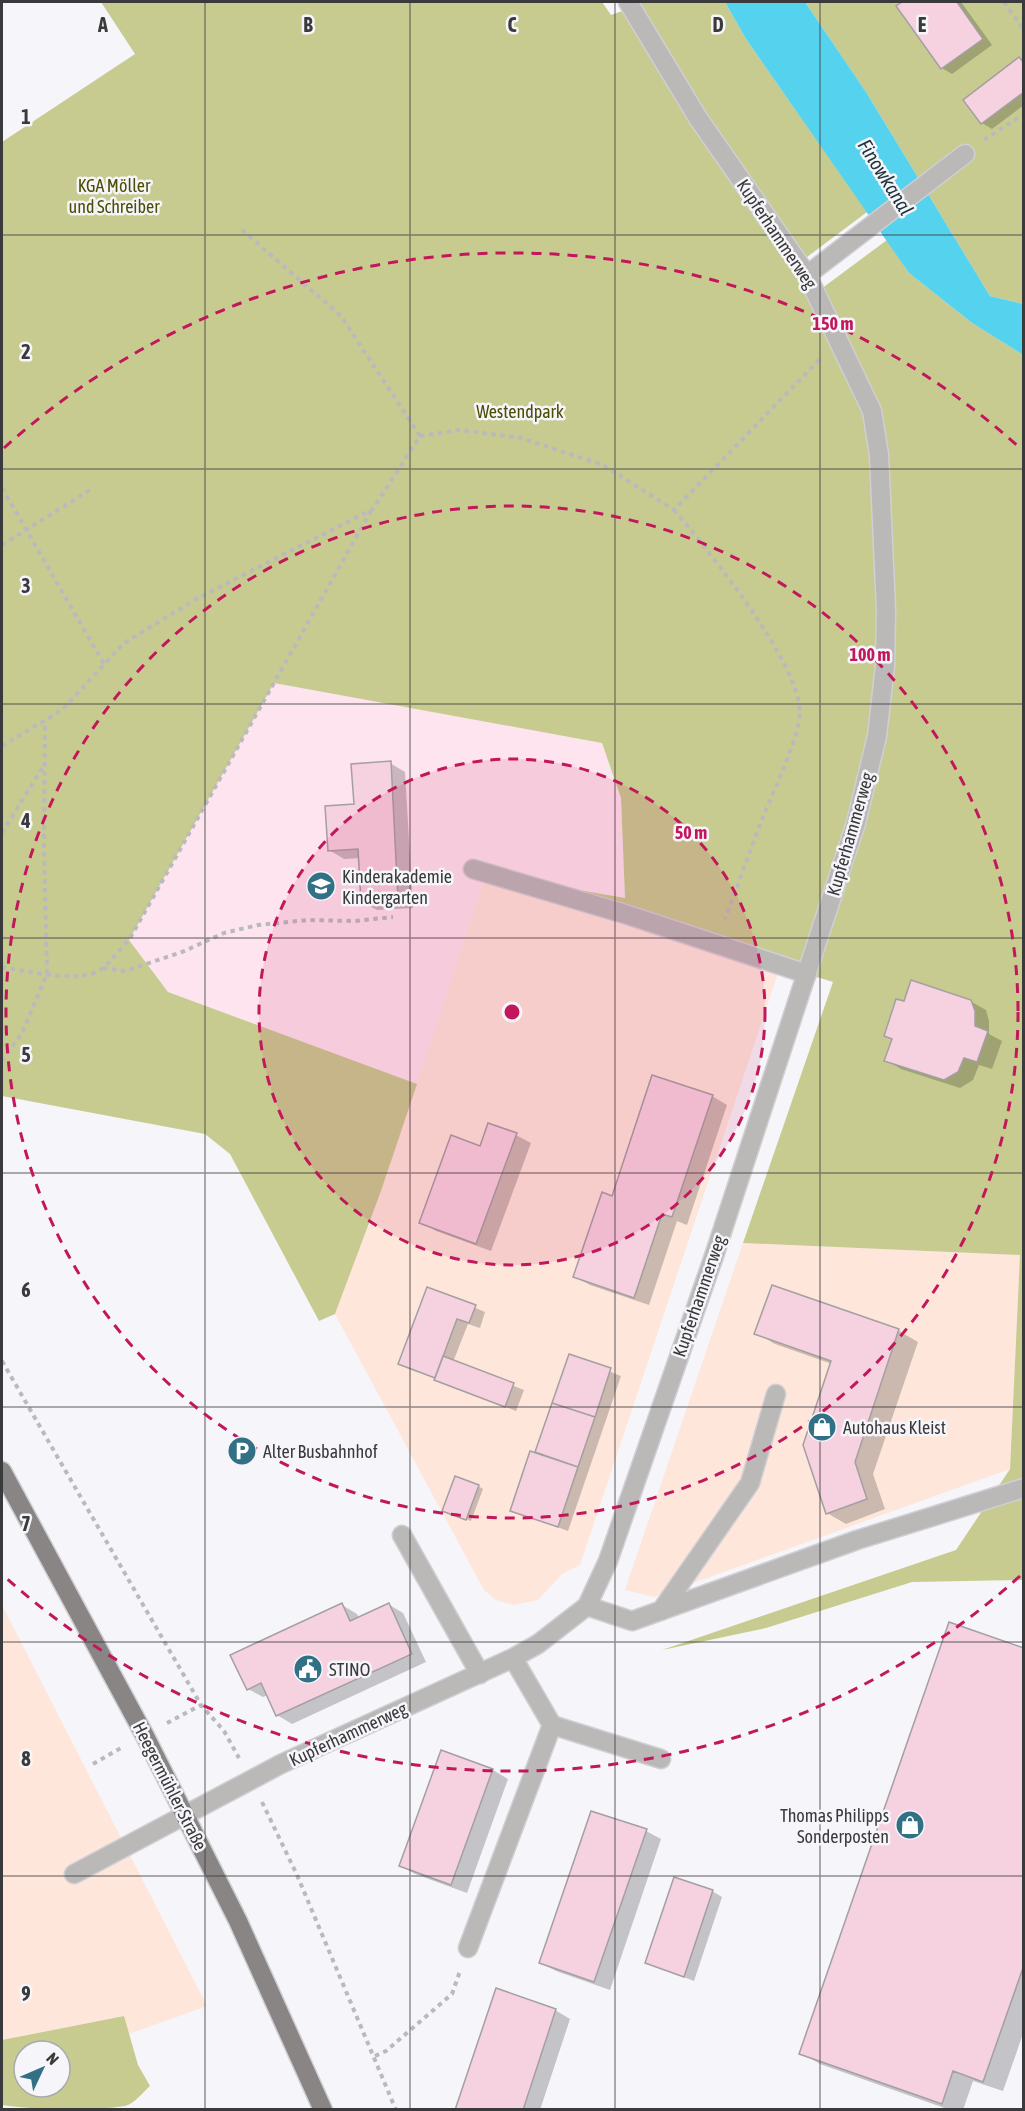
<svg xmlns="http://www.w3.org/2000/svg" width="1025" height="2111" viewBox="0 0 1025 2111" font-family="'Asap Condensed',sans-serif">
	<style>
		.commercial { fill: #fee6db }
		.education { fill: #fde4ee }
		.green { fill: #c7cb90; fill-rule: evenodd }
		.water { fill: #55d2ed }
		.shadow { fill: #0003 }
		.building { fill: #f6d1e0; stroke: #a49fa1; stroke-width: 1.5 }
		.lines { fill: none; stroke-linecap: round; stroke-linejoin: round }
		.service-casing { stroke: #d0cfd4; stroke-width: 21 }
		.minor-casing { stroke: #d0cfd4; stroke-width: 21 }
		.primary-casing { stroke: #d0cfd4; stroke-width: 21 }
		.path { stroke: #bababe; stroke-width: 4; stroke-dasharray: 4.5 4.5; stroke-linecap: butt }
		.service { stroke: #bbb8b8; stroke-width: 18 }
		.minor { stroke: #bbb8b8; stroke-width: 18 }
		.primary { stroke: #898585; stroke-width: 18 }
		.grid { fill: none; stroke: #3a393b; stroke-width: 1.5; stroke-opacity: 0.55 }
		.ring { fill: none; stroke: #c2185b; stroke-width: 3; stroke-dasharray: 10 8 }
		.labels { text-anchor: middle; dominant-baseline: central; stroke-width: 5; stroke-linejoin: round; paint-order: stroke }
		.park-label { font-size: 18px; fill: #4b4d04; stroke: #f5f5fa }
		.street-label { font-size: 18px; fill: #3a393b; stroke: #f5f5fa }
		.poi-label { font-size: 18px; fill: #3a393b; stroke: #f5f5fa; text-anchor: start }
		.water-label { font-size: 20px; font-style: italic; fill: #21363c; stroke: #f5f5fa }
		.grid-label { font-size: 20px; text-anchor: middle; font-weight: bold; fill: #3a393b; stroke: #f5f5fa; stroke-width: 5; stroke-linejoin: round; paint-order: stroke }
		.centre { fill: #c2185b; stroke: #f5f5fa; stroke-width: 3 }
		.ring-label { font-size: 18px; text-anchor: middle; font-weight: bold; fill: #c2185b; stroke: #f5f5fa; stroke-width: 5; stroke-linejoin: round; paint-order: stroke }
	</style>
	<rect width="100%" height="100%" fill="#f5f5fa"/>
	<path class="commercial" d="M486 874 780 967 580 1565 562 1574 538 1600 513 1605 496 1600 484 1590 335 1314 381 1191Z
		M743 1243 1020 1255 1010 1469 654 1597 625 1590Z
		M2 1605 207 2006 129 2034 123 2016 2 2040Z"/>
	<path class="education" d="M274 683 602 743 621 798 625 898 486 874 417 1084 168 992 129 940Z"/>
	<path class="green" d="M101 2H602L611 15 631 8 628 2H725L746 39 867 212 799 263 817 292 887 240 909 273 972 323 1023 355V1580L912 1582 766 1628 662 1650 956 1550 1010 1469 1020 1255 743 1243 833 982 486 874 625 898 621 798 602 743 274 683 129 940 168 992 417 1084 381 1191 335 1314 319 1321 230 1154 205 1134 2 1096V142L135 54Z
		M805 2H1023V304L990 296 866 92Z
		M124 2016 138 2065 150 2086C143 2092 134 2104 125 2106 94 2111 33 2110 2 2105V2040ZM24 2051H60V2087H24Z"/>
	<path class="water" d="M725 2H805L866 92 990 296 1023 304V355L972 323 909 273 746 39Z"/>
	<path class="shadow" d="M905 2H961L992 45 952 74 942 68 898 6Z
		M1019 59 1024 61V105L992 129 982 123Z
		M390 763 405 772 413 908 377 910 362 902 360 858 344 859 329 850Z
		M970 1001 986 1010 989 1021V1034L1002 1041 992 1069 979 1065 973 1080 960 1088 901 1069 886 1060 893 1040 886 1036 905 1003Z
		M712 1096 727 1105 687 1225 677 1221 649 1305 590 1285 575 1277 613 1197Z
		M516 1135 531 1143 491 1251 436 1231 421 1222 481 1148Z
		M773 1287 899 1331 918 1342 873 1474 885 1509 846 1524 827 1513 832 1364 775 1344 756 1333Z
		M428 1288 485 1312 480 1328 468 1324 453 1362 524 1390 516 1411 400 1364Z
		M570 1356 621 1376 568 1531 512 1510 536 1454Z
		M478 1486 483 1489 471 1521 449 1513Z
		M388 1604 403 1613 426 1662 292 1724 277 1715 268 1695 263 1697 248 1689 342 1605 357 1614 359 1618Z
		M1024 1650V2031L1003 2091 973 2081 963 2110H950L820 2064 801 2053Z
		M442 1752 493 1770 508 1779 467 1893 415 1874 400 1865Z
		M646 1831 661 1839 610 1990 556 1971 541 1963Z
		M712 1891 722 1897 694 1981 647 1963Z
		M555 2010 570 2019 540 2110H457Z"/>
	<path class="building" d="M902 2H957L983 39 941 69 896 6Z
		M1019 57 1024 63V92L981 124 963 100Z
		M391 761 398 900 361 902 358 849 328 851 325 806 354 804 351 764Z
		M911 980 971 1000 975 1011V1026L988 1031 977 1062 964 1058 958 1072 944 1080 884 1061 892 1039 884 1036 896 999 904 1001Z
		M652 1075 713 1095 672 1217 662 1214 634 1298 573 1277 602 1192 612 1196Z
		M488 1123 517 1133 476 1244 419 1223 451 1135 480 1146Z
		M772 1285 899 1329 855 1462 867 1499 826 1514 803 1445 831 1361 754 1334Z
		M427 1287 476 1305 469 1323 457 1319 435 1378 398 1364Z
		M569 1354 611 1368 595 1417 552 1403Z
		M443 1356 514 1383 505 1407 434 1380Z
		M552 1403 595 1417 578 1467 535 1452Z
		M530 1451 578 1467 558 1527 510 1511Z
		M455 1476 479 1485 466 1520 442 1511Z
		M342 1603 350 1621 389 1603 412 1654 276 1716 261 1683 247 1690 230 1655Z
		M949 1622 1024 1648V1965L983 2082 953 2071 942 2104 799 2054Z
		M441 1750 493 1769 451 1885 399 1866Z
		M591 1811 647 1829 594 1982 539 1963Z
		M674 1877 713 1890 684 1977 645 1963Z
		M496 1988 556 2009 523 2110H455Z"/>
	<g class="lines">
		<g class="service-casing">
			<path id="service" d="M807 275 965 154
				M473 869 625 914 807 974
				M402 1535 480 1674
				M587 1606 632 1621 857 1540 1024 1488
				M661 1611 750 1483 776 1394
				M552 1725 661 1759
				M74 1874 185 1815"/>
		</g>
		<g class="minor-casing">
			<path id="minor" d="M185 1815 281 1764 513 1658 538 1644 587 1606 608 1561 714 1256 856 823 877 736 885 666 886 610 879 455 872 411 807 275 698 118 628 2
				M468 1948 552 1725 513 1658"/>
		</g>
		<g class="primary-casing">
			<path id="primary" d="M2 1471 145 1736 238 1921 323 2110"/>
		</g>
		<path class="path" d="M1004 2 1024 30
			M984 140 1024 114
			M242 230 341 316 420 436
			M2 488 104 664
			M674 510C708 550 800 663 800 713 800 735 774 790 765 812 751 847 739 883 725 919
			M2 545 90 490
			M2 746 62 710 123 644 196 599 373 509 420 436 460 430 521 438 603 465 674 510 820 359
			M2 833 44 765
			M2 967C27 971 82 985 103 968 112 960 120 949 129 940L372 509
			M103 968 125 971 182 952 224 933 258 925 308 920 355 921 393 917
			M2 1061 22 1033 47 974 44 849 45 721
			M2 1361 201 1705 224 1731 239 1758
			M167 1723 201 1705
			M93 1764 121 1748
			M262 1802 297 1875 396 2110
			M375 2056 386 2051 452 1994 460 1971"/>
		<use href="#service" class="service"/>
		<use href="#minor" class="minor"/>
		<use href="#primary" class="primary"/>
	</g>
	<path class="grid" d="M205 2V2110M410 2V2110M615 2V2110M820 2V2110M2 235H1024M2 469H1024M2 704H1024M2 938H1024M2 1173H1024M2 1407H1024M2 1642H1024M2 1876H1024"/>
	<circle cx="512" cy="1012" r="253" fill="#c2185b" fill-opacity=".12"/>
	<g class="ring">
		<circle cx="512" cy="1012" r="253"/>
		<circle cx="512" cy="1012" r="506"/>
		<path d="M1020 1576A759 759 0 0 1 4 1576M4 448A759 759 0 0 1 1020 448"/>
	</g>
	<defs>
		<g id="school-disc" transform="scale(1.5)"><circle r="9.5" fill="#317085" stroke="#f5f5fa"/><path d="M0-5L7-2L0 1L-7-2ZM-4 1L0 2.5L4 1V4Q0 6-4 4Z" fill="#fff"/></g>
		<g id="shop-disc" transform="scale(1.5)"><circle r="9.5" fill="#317085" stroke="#f5f5fa"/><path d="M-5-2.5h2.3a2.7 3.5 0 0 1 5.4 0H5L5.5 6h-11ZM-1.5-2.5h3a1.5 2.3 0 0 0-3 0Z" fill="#fff"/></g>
		<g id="parking-disc" transform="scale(1.5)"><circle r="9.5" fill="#317085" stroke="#f5f5fa"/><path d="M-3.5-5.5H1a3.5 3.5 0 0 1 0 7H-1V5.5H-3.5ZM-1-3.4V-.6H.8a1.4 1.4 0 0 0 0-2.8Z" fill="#fff"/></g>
		<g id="civic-disc" transform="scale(1.5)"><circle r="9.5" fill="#317085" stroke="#f5f5fa"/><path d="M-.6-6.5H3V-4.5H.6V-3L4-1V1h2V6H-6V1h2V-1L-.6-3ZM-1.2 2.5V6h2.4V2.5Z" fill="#fff"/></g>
	</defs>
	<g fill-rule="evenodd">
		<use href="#school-disc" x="321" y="886"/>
		<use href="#shop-disc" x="822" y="1427"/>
		<use href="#parking-disc" x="242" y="1451"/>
		<use href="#civic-disc" x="308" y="1669"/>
		<use href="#shop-disc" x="910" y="1825"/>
	</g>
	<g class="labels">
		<g class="park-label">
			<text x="114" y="185">KGA Möller<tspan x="114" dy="21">und Schreiber</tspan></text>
			<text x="520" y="411">Westendpark</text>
		</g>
		<g class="street-label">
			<text transform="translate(777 234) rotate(56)">Kupferhammerweg</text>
			<text transform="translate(850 834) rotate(-74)">Kupferhammerweg</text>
			<text transform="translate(699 1296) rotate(-71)">Kupferhammerweg</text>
			<text transform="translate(348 1734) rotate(-25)">Kupferhammerweg</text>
			<text transform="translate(170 1786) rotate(63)">Heegermühler Straße</text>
		</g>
		<g class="poi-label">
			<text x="342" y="876">Kinderakademie<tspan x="342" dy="21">Kindergarten</tspan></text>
			<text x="843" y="1427">Autohaus Kleist</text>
			<text x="263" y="1451">Alter Busbahnhof</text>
			<text x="329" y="1669">STINO</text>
			<text x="889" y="1815" text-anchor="end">Thomas Philipps<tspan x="889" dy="21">Sonderposten</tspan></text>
		</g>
		<g class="water-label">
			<text transform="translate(886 177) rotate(58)">Finowkanal</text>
		</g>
	</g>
	<g class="grid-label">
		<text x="103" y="32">A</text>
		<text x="308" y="32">B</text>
		<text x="512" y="32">C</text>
		<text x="718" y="32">D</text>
		<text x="922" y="32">E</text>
		<text x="26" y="124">1</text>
		<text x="26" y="359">2</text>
		<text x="26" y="593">3</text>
		<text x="26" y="828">4</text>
		<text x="26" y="1062">5</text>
		<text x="26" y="1297">6</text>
		<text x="26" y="1531">7</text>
		<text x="26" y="1766">8</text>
		<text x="26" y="2001">9</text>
	</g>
	<circle cx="512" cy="1012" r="9" class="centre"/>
	<g class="ring-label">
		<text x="833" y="330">150 m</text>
		<text x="870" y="661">100 m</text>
		<text x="691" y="839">50 m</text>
	</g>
	<rect width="1025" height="2111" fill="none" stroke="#3a393b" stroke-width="6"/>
	<g transform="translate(42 2069) rotate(46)"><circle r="28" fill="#f5f5fa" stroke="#aaaaae" stroke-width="1.5"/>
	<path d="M0-4.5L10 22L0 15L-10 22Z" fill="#317085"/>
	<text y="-9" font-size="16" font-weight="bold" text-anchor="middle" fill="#3a393b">N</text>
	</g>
</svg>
